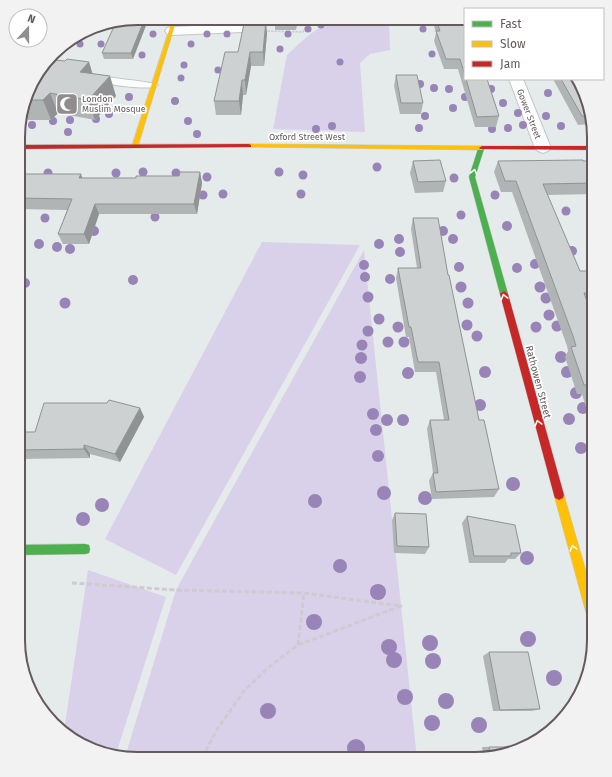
<svg xmlns="http://www.w3.org/2000/svg" width="612" height="777" viewBox="0 0 612 777" font-family="'Fira Sans',sans-serif">
	<style>
		.green { fill: #d8d1e9 }
		.lines { fill: none; stroke-linecap: round; stroke-linejoin: round }
		.lane-casing { stroke: #c6c6c6; stroke-width: 2 }
		.street-casing { stroke: #c6c6c6; stroke-width: 2 }
		.fast-casing { stroke: #c7c7c7; stroke-width: 1 }
		.slow-casing { stroke: #c7c7c7; stroke-width: 1 }
		.jam-casing { stroke: #c7c7c7; stroke-width: 1 }
		.path-far1 { stroke: #d0cad1; stroke-width: 1.5; stroke-dasharray: 2.5 1; stroke-linecap: butt }
		.path { stroke: #d0cad1; stroke-width: 3; stroke-dasharray: 5 2.5; stroke-linecap: butt }
		.lane { fill: #fbfcfc; fill-rule: evenodd }
		.street { fill: #fbfcfc; fill-rule: evenodd }
		.fast { fill: #4caf50; fill-rule: evenodd }
		.slow { fill: #ffc107; fill-rule: evenodd }
		.jam { fill: #c62828; fill-rule: evenodd }
		.tree { fill: #9984b7 }
		.wall { fill: #b1b4b5 }
		.shaded-wall { fill: #909293 }
		.building { fill: #ced1d2; stroke: #909293 }
		.oneway { stroke: #f6fbf6 }
		.labels { text-anchor: middle; dominant-baseline: central; stroke-width: 3.5; stroke-linejoin: round; paint-order: stroke }
		.far-poi-label { font-size: 9px; fill: #645a5b; stroke: #fff; text-anchor: start }
		.far-street-label { font-size: 9px; fill: #645a5b; stroke: #fff }
		.street-label { font-size: 10px; fill: #645a5b; stroke: #fff }
		.rim { fill: none; stroke: #645a5b; stroke-width: 2 }
	</style>
	<rect width="100%" height="100%" fill="#e5eaeb"/>
	<path class="green" d="M363 19H404L405 24 389 23 390 50 370 54 360 63 365 132 273 129 287 55C299 44 313 29 329 24 340 20 352 24 363 19Z
		M262 242 360 245 176 575 105 539Z
		M364 250 417 759H129L125 757 176 590Z
		M88 570 166 597 116 754 71 739 64 731Z"/>
	<g class="lines">
		<g class="lane-casing">
			<path id="lane" d="M42 68 64 71 68 74 64 77 39 72Z
				M92 75C101 77 155 82 158 85 151 92 100 83 89 80L88 78 89 76Z"/>
		</g>
		<g class="street-casing">
			<path id="street" d="M244 18H257L246 31 242 32 171 35 167 34 165 31 167 28 171 27 239 24Z
				M509 79H523L551 148 548 151 543 153 538 151 535 148Z"/>
		</g>
		<g class="fast-casing">
			<path id="fast" d="M481 147 484 149 475 177 508 294 504 297 500 294 469 177 478 149Z
				M85 544 89 545 90 549 89 553 85 554 18 555V545Z"/>
		</g>
		<g class="slow-casing">
			<path id="slow" d="M173 18H177L138 146 133 147 132 146Z
				M249 144 482 146 485 148 482 150 247 147V145Z
				M559 490 563 492 564 495 594 599V626L590 624 588 620 554 495 555 492Z"/>
		</g>
		<g class="jam-casing">
			<path id="jam" d="M249 144 251 145V147L19 149V145Z
				M482 146H594V150L480 149 479 148Z
				M504 291 508 294 564 495 563 498 559 500 555 498 554 495 500 294Z"/>
		</g>
		<path class="path-far1" d="M264 31 303 32 307 24 350 19"/>
		<path class="path" d="M72 583 176 590 304 593 401 606 298 645 270 666 244 691 218 728 201 759
			M298 645 304 593"/>
		<use href="#lane" class="lane"/>
		<use href="#street" class="street"/>
		<use href="#fast" class="fast"/>
		<use href="#slow" class="slow"/>
		<use href="#jam" class="jam"/>
	</g>
	<g class="tree">
		<circle cx="321" cy="25" r="3.5"/>
		<circle cx="308" cy="29" r="3.5"/>
		<circle cx="423" cy="29" r="3.5"/>
		<circle cx="153" cy="34" r="3.5"/>
		<circle cx="207" cy="34" r="3.5"/>
		<circle cx="227" cy="34" r="3.5"/>
		<circle cx="288" cy="34" r="3.5"/>
		<circle cx="80" cy="44" r="3.5"/>
		<circle cx="101" cy="44" r="3.5"/>
		<circle cx="191" cy="44" r="3.5"/>
		<circle cx="280" cy="49" r="3.5"/>
		<circle cx="432" cy="54" r="3.5"/>
		<circle cx="142" cy="55" r="3.5"/>
		<circle cx="340" cy="62" r="3.5"/>
		<circle cx="184" cy="65" r="3.5"/>
		<circle cx="218" cy="70" r="3.5"/>
		<circle cx="181" cy="78" r="3.5"/>
		<circle cx="420" cy="84" r="4"/>
		<circle cx="434" cy="88" r="4"/>
		<circle cx="449" cy="89" r="4"/>
		<circle cx="491" cy="89" r="4"/>
		<circle cx="548" cy="93" r="4"/>
		<circle cx="129" cy="97" r="4"/>
		<circle cx="465" cy="97" r="4"/>
		<circle cx="175" cy="101" r="4"/>
		<circle cx="503" cy="103" r="4"/>
		<circle cx="453" cy="108" r="4"/>
		<circle cx="123" cy="110" r="4"/>
		<circle cx="518" cy="113" r="4"/>
		<circle cx="109" cy="114" r="4"/>
		<circle cx="425" cy="116" r="4"/>
		<circle cx="546" cy="116" r="4"/>
		<circle cx="96" cy="119" r="4"/>
		<circle cx="70" cy="120" r="4"/>
		<circle cx="53" cy="121" r="4"/>
		<circle cx="188" cy="121" r="4"/>
		<circle cx="32" cy="125" r="4"/>
		<circle cx="523" cy="125" r="4"/>
		<circle cx="332" cy="126" r="4"/>
		<circle cx="561" cy="126" r="4"/>
		<circle cx="419" cy="128" r="4"/>
		<circle cx="508" cy="128" r="4"/>
		<circle cx="316" cy="129" r="4"/>
		<circle cx="492" cy="129" r="4"/>
		<circle cx="68" cy="132" r="4"/>
		<circle cx="197" cy="134" r="4"/>
		<circle cx="377" cy="167" r="4.5"/>
		<circle cx="143" cy="172" r="4.5"/>
		<circle cx="279" cy="172" r="4.5"/>
		<circle cx="48" cy="173" r="4.5"/>
		<circle cx="116" cy="173" r="4.5"/>
		<circle cx="176" cy="173" r="4.5"/>
		<circle cx="303" cy="175" r="4.5"/>
		<circle cx="207" cy="177" r="4.5"/>
		<circle cx="454" cy="178" r="4.5"/>
		<circle cx="223" cy="194" r="4.5"/>
		<circle cx="301" cy="194" r="4.5"/>
		<circle cx="203" cy="195" r="4.5"/>
		<circle cx="495" cy="195" r="4.5"/>
		<circle cx="566" cy="211" r="4.5"/>
		<circle cx="461" cy="215" r="4.5"/>
		<circle cx="155" cy="217" r="4.5"/>
		<circle cx="45" cy="218" r="4.5"/>
		<circle cx="507" cy="226" r="5"/>
		<circle cx="94" cy="231" r="5"/>
		<circle cx="443" cy="231" r="5"/>
		<circle cx="399" cy="239" r="5"/>
		<circle cx="453" cy="239" r="5"/>
		<circle cx="39" cy="244" r="5"/>
		<circle cx="379" cy="244" r="5"/>
		<circle cx="57" cy="247" r="5"/>
		<circle cx="70" cy="249" r="5"/>
		<circle cx="572" cy="251" r="5"/>
		<circle cx="400" cy="252" r="5"/>
		<circle cx="535" cy="264" r="5"/>
		<circle cx="364" cy="265" r="5"/>
		<circle cx="459" cy="267" r="5"/>
		<circle cx="517" cy="268" r="5"/>
		<circle cx="365" cy="277" r="5"/>
		<circle cx="390" cy="279" r="5"/>
		<circle cx="133" cy="280" r="5"/>
		<circle cx="25" cy="283" r="5"/>
		<circle cx="461" cy="287" r="5.5"/>
		<circle cx="540" cy="287" r="5.5"/>
		<circle cx="368" cy="297" r="5.5"/>
		<circle cx="546" cy="298" r="5.5"/>
		<circle cx="65" cy="303" r="5.5"/>
		<circle cx="468" cy="303" r="5.5"/>
		<circle cx="549" cy="315" r="5.5"/>
		<circle cx="379" cy="319" r="5.5"/>
		<circle cx="467" cy="325" r="5.5"/>
		<circle cx="557" cy="326" r="5.5"/>
		<circle cx="398" cy="327" r="5.5"/>
		<circle cx="536" cy="327" r="5.5"/>
		<circle cx="368" cy="331" r="5.5"/>
		<circle cx="477" cy="336" r="5.5"/>
		<circle cx="388" cy="342" r="5.5"/>
		<circle cx="404" cy="342" r="5.5"/>
		<circle cx="362" cy="345" r="5.5"/>
		<circle cx="561" cy="357" r="6"/>
		<circle cx="361" cy="358" r="6"/>
		<circle cx="485" cy="372" r="6"/>
		<circle cx="567" cy="372" r="6"/>
		<circle cx="408" cy="373" r="6"/>
		<circle cx="360" cy="377" r="6"/>
		<circle cx="576" cy="393" r="6"/>
		<circle cx="480" cy="405" r="6"/>
		<circle cx="583" cy="408" r="6"/>
		<circle cx="373" cy="414" r="6"/>
		<circle cx="569" cy="419" r="6"/>
		<circle cx="387" cy="420" r="6"/>
		<circle cx="403" cy="420" r="6"/>
		<circle cx="376" cy="430" r="6"/>
		<circle cx="581" cy="448" r="6"/>
		<circle cx="378" cy="456" r="6"/>
		<circle cx="513" cy="484" r="7"/>
		<circle cx="384" cy="493" r="7"/>
		<circle cx="425" cy="498" r="7"/>
		<circle cx="315" cy="501" r="7"/>
		<circle cx="102" cy="505" r="7"/>
		<circle cx="83" cy="519" r="7"/>
		<circle cx="527" cy="558" r="7"/>
		<circle cx="340" cy="566" r="7"/>
		<circle cx="378" cy="592" r="8"/>
		<circle cx="314" cy="622" r="8"/>
		<circle cx="528" cy="639" r="8"/>
		<circle cx="430" cy="643" r="8"/>
		<circle cx="389" cy="647" r="8"/>
		<circle cx="394" cy="660" r="8"/>
		<circle cx="433" cy="661" r="8"/>
		<circle cx="554" cy="678" r="8"/>
		<circle cx="405" cy="697" r="8"/>
		<circle cx="446" cy="701" r="8"/>
		<circle cx="268" cy="711" r="8"/>
		<circle cx="432" cy="723" r="8"/>
		<circle cx="479" cy="725" r="8"/>
		<circle cx="356" cy="748" r="9"/>
	</g>
	<path class="wall" d="M137 18 133 59H104L102 53Z
		M215 18H239L238 21H215Z
		M275 18H297L296 30H275Z
		M432 19H464L465 21V79H487L499 116 496 127H475L458 69H444L434 41 436 33Z
		M267 33 264 66H251L246 95H243L241 115H216L214 101 238 52Z
		M65 61 89 62 92 73 116 96 95 120 58 113 51 120H28L23 109 31 87Z
		M396 75 423 103 421 114H400L394 86Z
		M553 79H578L591 124 578 125Z
		M413 161 446 181 443 192 415 193 410 173Z
		M498 161H594V194L547 195 580 271 594 289V296L589 304H588L594 320V407H586L582 394H577L565 357 568 351 567 346 512 192H501L494 172Z
		M200 172 202 183 197 214H99L89 244H63L58 234 67 210 19 209V174L83 178H136L179 176Z
		M413 218 448 275 479 420 499 489 494 497 432 499 429 481 433 473 427 429 430 420H444L436 372H415L409 337H406L396 278 398 268H417L411 229Z
		M140 408 144 417 120 462 90 454V458L18 459V432H35Z
		M395 513 429 547 425 554 394 553 392 520Z
		M467 516 521 553 515 559H508L505 563H469L462 523Z
		M489 652 540 709 532 711H493L483 656Z
		M482 747H522L484 758Z"/>
	<path class="shaded-wall" d="M145 18H149L133 59 131 53Z
		M296 18H297L296 30Z
		M266 20 267 33 264 66 263 52Z
		M250 52 251 66 246 95 245 80Z
		M89 62 95 82 80 72Z
		M110 76 116 96 95 120 88 100Z
		M242 80 243 95 241 115 239 101Z
		M50 93 58 113 51 120 43 100Z
		M200 172 202 183 197 214 194 204Z
		M81 174 85 185 79 178Z
		M95 204 99 214 89 244 84 234Z
		M140 408 144 417 120 462 115 454Z
		M84 445 90 454V458L84 449Z"/>
	<path class="building" d="M137 18H145L131 53H102L116 22Z
		M275 18H296L275 20Z
		M245 19 266 20 263 52H250L245 80H242L239 101H214L225 52H238Z
		M436 19H464L465 21V76L460 59H446L436 31H440Z
		M67 59 89 62 80 72 110 76 88 100 50 93 43 100H26L31 87 55 60 65 61Z
		M396 75H417L423 103H401Z
		M466 79H487L499 116 477 117Z
		M561 79H578L588 116H582Z
		M440 160 446 181 418 182 413 161Z
		M583 160V161H594V183L543 184 580 271H587L594 289V293H584L594 320V398L589 385H584L571 347 576 346 573 336 516 181H505L498 161Z
		M180 172H200L194 204H95L84 234H58L72 199 19 198V174H81L79 178H136V176H179Z
		M413 218H438L448 275H449L479 420H484L499 489 436 492 433 473H438L430 420H449L439 362H418L411 327H409L398 268H421Z
		M109 400 140 408 115 454 84 445V449L18 450V432H35L44 403H107Z
		M395 513 426 514 429 547 397 546Z
		M467 516 515 525 521 553H511V556H474Z
		M489 652H528L540 709 500 710Z
		M489 747H522L490 756Z"/>
	<defs><path id="oneway-chevron" d="M-2-3.5L2.5 0L-2 3.5" fill="none" stroke-width="1.6" stroke-linecap="round" stroke-linejoin="round"/></defs>
	<g class="oneway">
		<use href="#oneway-chevron" transform="translate(474 172) rotate(-76)"/>
		<use href="#oneway-chevron" transform="translate(504 297) rotate(-105)"/>
		<use href="#oneway-chevron" transform="translate(538 423) rotate(-105)"/>
		<use href="#oneway-chevron" transform="translate(573 548) rotate(-105)"/>
	</g>
	<defs>
		<g id="mosque-square" transform="scale(1.15)"><rect x="-9" y="-9" width="18" height="18" rx="4" fill="#918c8d" stroke="#fff"/><path d="M3.5-4.9A6 6 0 1 0 3.5 4.9A5 5 0 1 1 3.5-4.9Z" fill="#fff"/></g>
	</defs>
	<g fill-rule="evenodd">
		<use href="#mosque-square" x="67" y="104"/>
	</g>
	<g class="labels">
		<g class="far-poi-label">
			<text x="82" y="99">London<tspan x="82" dy="10">Muslim Mosque</tspan></text>
		</g>
		<g class="far-street-label">
			<text transform="translate(529 114) rotate(69)">Gower Street</text>
			<text x="307" y="137">Oxford Street West</text>
		</g>
		<g class="street-label">
			<text transform="translate(538 382) rotate(75)">Rathowen Street</text>
		</g>
	</g>
	<path d="M0 0H612V777H0ZM137 25H475A112 112 0 0 1 587 137V640A112 112 0 0 1 475 752H137A112 112 0 0 1 25 640V137A112 112 0 0 1 137 25Z" fill="#f3f2f2" fill-rule="evenodd"/>
	<path class="rim" d="M137 25H475A112 112 0 0 1 587 137V640A112 112 0 0 1 475 752H137A112 112 0 0 1 25 640V137A112 112 0 0 1 137 25Z"/>
	<rect x="464" y="8" width="140" height="72" fill="#ffffff" stroke="#c1bdbd"/>
	<rect x="472" y="21" width="20" height="6" fill="#4caf50" stroke="#c1bdbd"/>
	<text x="500" y="28" font-size="12" fill="#645a5b">Fast</text>
	<rect x="472" y="41" width="20" height="6" fill="#ffc107" stroke="#c1bdbd"/>
	<text x="500" y="48" font-size="12" fill="#645a5b">Slow</text>
	<rect x="472" y="61" width="20" height="6" fill="#c62828" stroke="#c1bdbd"/>
	<text x="500" y="68" font-size="12" fill="#645a5b">Jam</text>
	<g transform="translate(28 28) rotate(21)"><circle r="19" fill="#ffffff" stroke="#c1bdbd"/>
	<path d="M0-3L7 15L0 10L-7 15Z" fill="#918c8d"/>
	<text y="-6" font-size="11" font-weight="bold" text-anchor="middle" fill="#645a5b">N</text>
	</g>
</svg>
